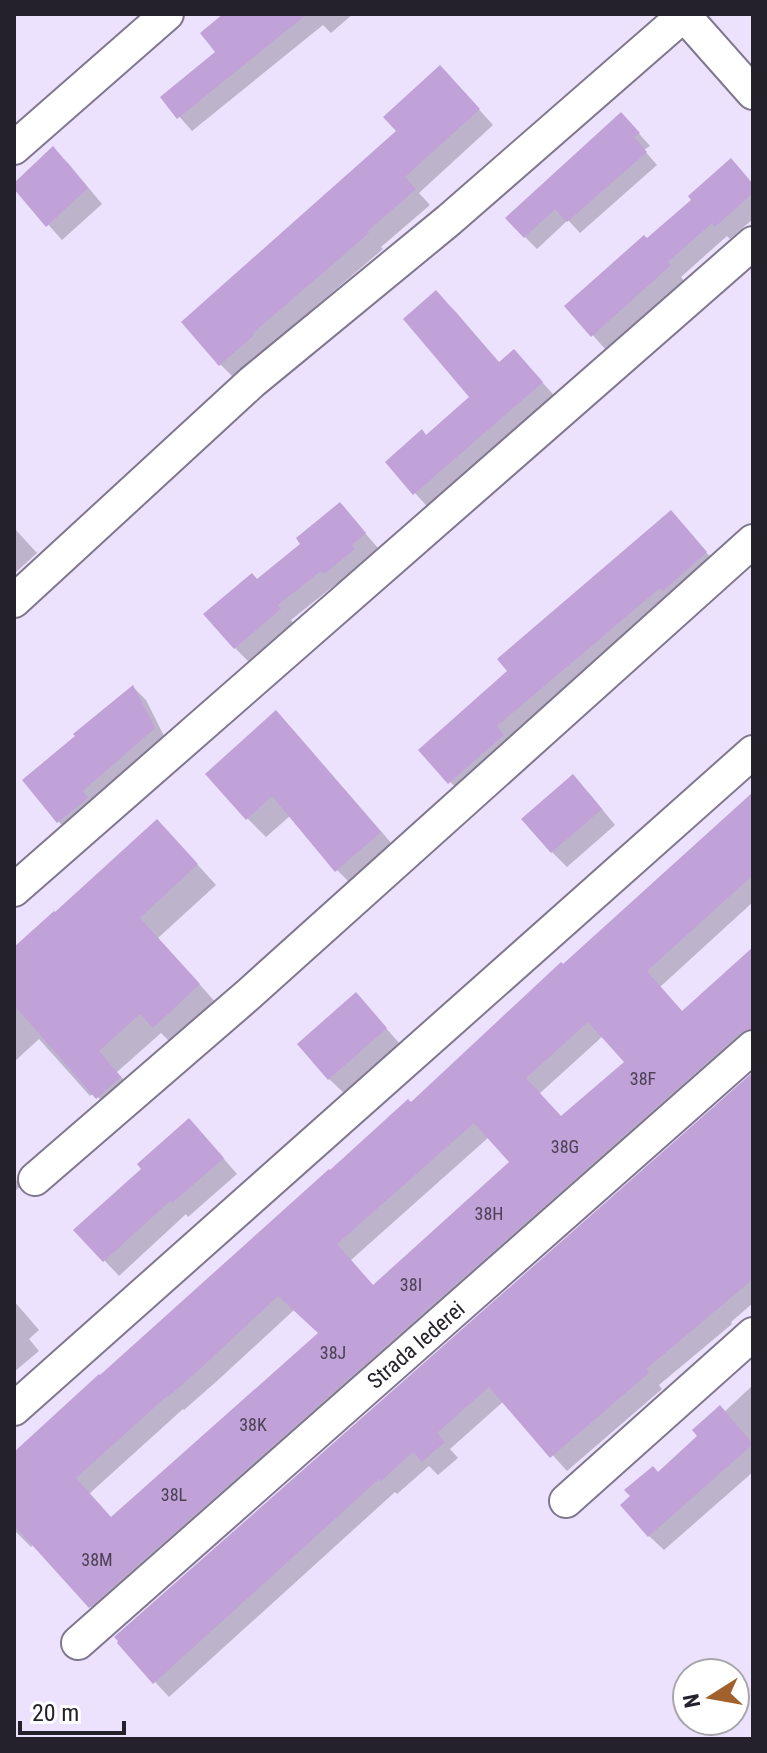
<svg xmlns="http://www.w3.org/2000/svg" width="767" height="1753" viewBox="0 0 767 1753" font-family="'Roboto Condensed',sans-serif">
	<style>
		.shadow { fill: #0003; fill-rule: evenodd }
		.building { fill: #c0a1d8; fill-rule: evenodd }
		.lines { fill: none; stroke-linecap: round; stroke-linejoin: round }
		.street-casing { stroke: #80778f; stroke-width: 36 }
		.street { stroke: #fff; stroke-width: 32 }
		.labels { text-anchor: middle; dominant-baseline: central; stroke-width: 6; stroke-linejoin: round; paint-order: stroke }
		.number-label { font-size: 18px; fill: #4c4156 }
		.street-label { font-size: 22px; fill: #25212b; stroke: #fff }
	</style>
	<rect width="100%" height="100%" fill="#ede2fe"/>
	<path class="shadow" d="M227 14H353L331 33 323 25 192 131 163 98 218 53Z
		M455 83 493 125 419 193 430 205 381 247 383 249 266 349 268 351 235 379 220 364Z
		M633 127 650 146 644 150 657 165 580 233 568 220 537 249 525 237Z
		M53 149 68 163 102 204 62 240 14 186Z
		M753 184V219L730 239 727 236 681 277 684 281 606 350 567 306 647 241Z
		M436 293 456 312 500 364 533 372 561 403 434 514 387 462 427 437 472 397Z
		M340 504 378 548 364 560 367 564 339 586 336 584 291 620 294 624 249 662 235 648 257 581 303 544Z
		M671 513 723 571 468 801 421 750 510 671Z
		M14 528 37 553 14 574Z
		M133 687 146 700 167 742 72 835 59 822 25 780Z
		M276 713 295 732 399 852 356 889 337 870 290 816 266 837 247 818Z
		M588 792 615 825 567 867 552 852Z
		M753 796V902L660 987 683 1012 753 949V1049L105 1622 34 1544 31 1547 14 1530V1454L411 1104ZM603 1036 627 1062 562 1119 539 1094ZM489 1137 512 1162 374 1287 351 1260ZM294 1310 320 1334 112 1519 89 1494 183 1409 184 1410 217 1381Z
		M176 841 216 885 158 938 218 1005 174 1046 161 1033 117 1072 139 1097 117 1117 94 1093 90 1096 39 1039 14 1062V951Z
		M370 1010 400 1044 344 1093 329 1079Z
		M753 1075V1303L731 1322 732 1324 659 1385 662 1389 567 1471 504 1401 450 1449 458 1458 438 1475 429 1466 397 1494 395 1492 169 1697 119 1643Z
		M204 1136 237 1174 188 1217 186 1214 119 1276 76 1230Z
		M14 1178 21 1186 14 1192Z
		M14 1301 39 1330 29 1339 39 1351 14 1372Z
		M753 1385V1472L664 1550 649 1536 658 1474Z"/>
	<path class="building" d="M223 14H307L177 119 160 97 215 52 200 33Z
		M440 65 480 109 405 177 416 189 368 231 369 233 253 333 254 335 219 366 181 322 396 131 383 117Z
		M621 112 640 133 634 137 647 152 567 222 555 209 524 238 505 218Z
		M53 146 88 188 46 227 14 189V183Z
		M731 158 753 184V193L715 227 712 223 668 262 671 265 591 337 564 306 644 235 647 238 691 200 688 196Z
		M436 290 499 362 514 349 543 382 413 495 385 462 422 429 426 435 469 397 403 319Z
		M340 502 366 533 352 545 355 549 324 574 321 571 278 605 281 609 234 649 203 614 252 573 257 579 300 544 296 538Z
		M671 510 707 552 663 591 660 588 497 726 504 735 448 784 418 750 507 671 497 659Z
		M133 685 155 728 83 791 88 798 57 823 22 780 75 736 73 734Z
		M276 710 381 832 335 872 272 796 246 820 205 774Z
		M573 774 602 809 551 853 521 819Z
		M753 792V875L647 971 682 1011 753 947V1028L740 1033 89 1608 14 1525V1452L99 1374 100 1375 329 1169 330 1170 408 1099 411 1102 561 962 563 964ZM588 1022 624 1062 561 1116 526 1078ZM474 1123 509 1162 373 1285 337 1244ZM278 1296 318 1333 111 1517 76 1478 167 1396 168 1397 202 1367Z
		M157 819 198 864 140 918 200 984 153 1028 140 1014 99 1051 121 1077 96 1099 14 1005V947L54 911 55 912Z
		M356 992 387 1028 328 1080 297 1044Z
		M753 1072V1279L646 1369 649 1373 550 1458 489 1387 437 1433 445 1442 422 1462 413 1452 381 1481 379 1479 153 1684 117 1643 118 1641 114 1637Z
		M189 1118 224 1158 172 1203 170 1201 103 1262 73 1230 141 1169 137 1164Z
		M720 1405 753 1444 648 1537 620 1505 630 1496 624 1490 653 1466 658 1472 697 1436 692 1430Z"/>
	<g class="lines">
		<g class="street-casing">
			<path id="street" d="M683 14 753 93
				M14 148 167 14
				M14 601 252 382 449 220 684 15
				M14 890 753 243
				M35 1179 249 994 753 541
				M14 1409 753 752
				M566 1501 753 1334
				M78 1643 753 1047"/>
		</g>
		<use href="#street" class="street"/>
	</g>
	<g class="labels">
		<g class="number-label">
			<text x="643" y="1078">38F</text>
			<text x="565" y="1146">38G</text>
			<text x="489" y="1213">38H</text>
			<text x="411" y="1284">38I</text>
			<text x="333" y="1352">38J</text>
			<text x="253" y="1424">38K</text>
			<text x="174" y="1494">38L</text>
			<text x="97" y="1559">38M</text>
		</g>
		<g class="street-label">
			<text transform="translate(416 1345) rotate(-41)">Strada Iederei</text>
		</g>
	</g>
	<rect width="767" height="1753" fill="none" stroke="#25212b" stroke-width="32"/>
	<g transform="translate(711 1697) rotate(259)"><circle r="38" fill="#ffffff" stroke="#a8a6aa" stroke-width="2"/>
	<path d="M0-6L14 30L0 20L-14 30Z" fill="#a2612c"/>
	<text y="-12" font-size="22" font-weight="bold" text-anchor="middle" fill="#25212b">N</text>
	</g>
	<path d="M20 1721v12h104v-12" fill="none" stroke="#25212b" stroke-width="4"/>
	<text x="32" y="1721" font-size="24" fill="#25212b" stroke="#ffffff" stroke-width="6" paint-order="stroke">20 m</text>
</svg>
